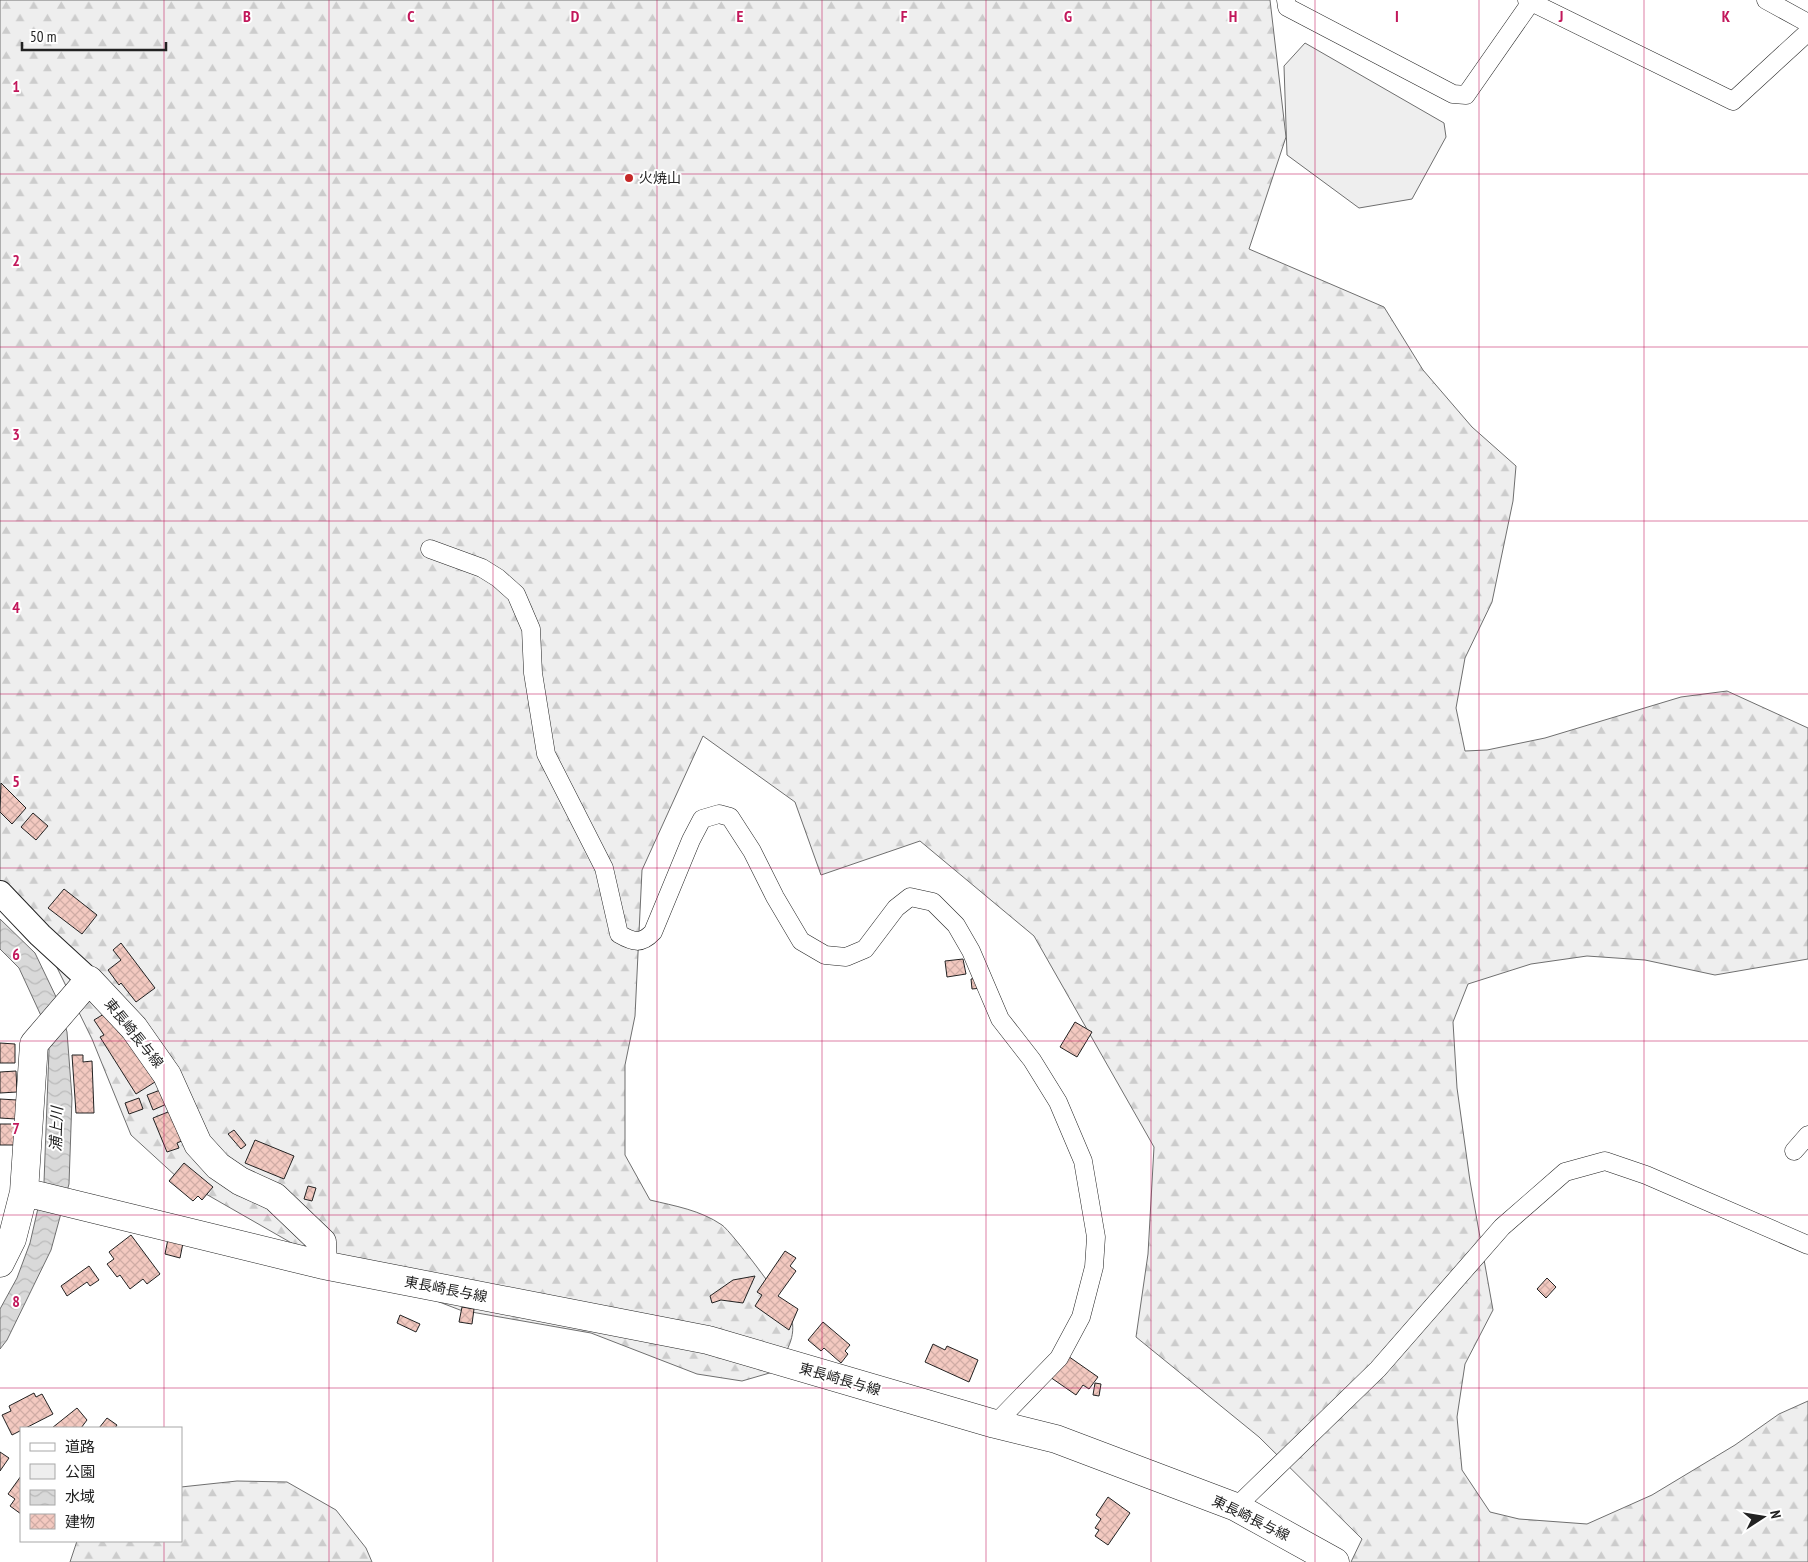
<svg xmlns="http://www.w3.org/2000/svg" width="1808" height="1562" viewBox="0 0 1808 1562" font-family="'PT Sans Narrow','Noto Sans JP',sans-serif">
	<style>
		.forest { fill: url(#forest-firs); stroke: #6f6f6f }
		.park { fill: #eee; stroke: #6f6f6f }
		.water { fill: url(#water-waves); stroke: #6f6f6f }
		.building { fill: url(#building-cross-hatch); stroke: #222 }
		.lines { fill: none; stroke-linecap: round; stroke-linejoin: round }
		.street-casing { stroke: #222; stroke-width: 19 }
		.secondary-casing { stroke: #222; stroke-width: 26 }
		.primary-casing { stroke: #222; stroke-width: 29 }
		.street { stroke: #fff; stroke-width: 18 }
		.secondary { stroke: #fff; stroke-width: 24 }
		.primary { stroke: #fff; stroke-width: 28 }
		.grid { fill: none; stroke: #c2185b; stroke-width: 1; stroke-opacity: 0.55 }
		.poi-dot { fill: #c62828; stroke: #fff; stroke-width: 2 }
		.labels { text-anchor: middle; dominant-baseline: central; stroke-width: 4; stroke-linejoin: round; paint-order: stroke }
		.poi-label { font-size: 14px; fill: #222; stroke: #fff; text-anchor: start }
		.street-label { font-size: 14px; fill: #222; stroke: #fff }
		.water-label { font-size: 15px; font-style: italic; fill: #222; stroke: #fff }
		.grid-label { font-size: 16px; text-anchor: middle; font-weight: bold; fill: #c2185b; stroke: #fff; stroke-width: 4; stroke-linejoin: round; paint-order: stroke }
	</style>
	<defs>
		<pattern id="forest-firs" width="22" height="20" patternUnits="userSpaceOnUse" patternTransform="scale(1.25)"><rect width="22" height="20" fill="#eee"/><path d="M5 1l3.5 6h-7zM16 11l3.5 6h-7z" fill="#ccc"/></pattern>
		<pattern id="water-waves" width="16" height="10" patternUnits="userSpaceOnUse" patternTransform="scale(1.25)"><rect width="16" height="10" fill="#d9d9d9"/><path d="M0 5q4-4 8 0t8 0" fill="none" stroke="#bababa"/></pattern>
		<pattern id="building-cross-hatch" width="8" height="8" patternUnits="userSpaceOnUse" patternTransform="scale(1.25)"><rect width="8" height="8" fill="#f3c9c0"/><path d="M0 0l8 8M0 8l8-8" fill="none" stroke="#d0aca5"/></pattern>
	</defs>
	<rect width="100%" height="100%" fill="#fff"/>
	<path class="forest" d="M0 0H1270L1286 137 1249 249 1384 307 1423 370 1472 427 1516 466 1513 501 1492 602 1465 658 1456 708 1465 751 1487 750 1545 738 1681 697 1727 691 1808 728V959L1715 975 1645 960 1587 956 1531 964 1468 984 1453 1022 1457 1088 1470 1181 1493 1310 1465 1364 1457 1417 1462 1470 1490 1512 1519 1519 1587 1524 1652 1495 1735 1445 1779 1414 1808 1401V1562H1351L1362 1539 1259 1437 1136 1337 1148 1254 1154 1147 1034 936 920 841 821 875 795 802 703 736 642 870 635 1016 625 1065V1155L650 1200C675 1206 700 1210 722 1225 731 1231 791 1310 792 1320 796 1340 784 1356 773 1372L742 1381 697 1374 591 1333 460 1310 302 1249 178 1178 131 1135 92 1039 41 935 0 892Z
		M237 1481 287 1482 336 1510 366 1548 372 1562H70L77 1541H181V1487Z"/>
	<path class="park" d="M1305 43 1444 123 1446 137 1412 199 1359 208 1287 155 1284 66Z"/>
	<path class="water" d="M0 919 35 953 58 1001 67 1032 72 1098 69 1184 51 1250 7 1340 0 1349V1309L17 1278 30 1243 44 1182 49 1050 43 1020 19 968 0 949Z"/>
	<path class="building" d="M1 783 26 808 12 824 0 812Z
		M33 813 48 826 36 840 21 827Z
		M64 889 97 915 82 934 48 908Z
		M121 943 155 988 136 1002 121 983 119 985 108 970 121 960 113 950Z
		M963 959 966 974 947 977 945 961Z
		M981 978 982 988 972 989 971 979Z
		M109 1011 155 1082 136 1094 100 1037 104 1035 94 1020Z
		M1075 1022 1092 1032 1077 1057 1060 1047Z
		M0 1043 15 1044V1063H0Z
		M72 1055H83V1062L92 1061 94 1113H76Z
		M16 1071 17 1092 0 1093V1072Z
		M163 1089 169 1103 153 1110 147 1095Z
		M139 1098 143 1109 129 1114 125 1103Z
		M0 1099 17 1100 16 1119 0 1118Z
		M173 1110 184 1140 177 1143 179 1148 167 1152 153 1118Z
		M0 1124H15L14 1145H0Z
		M234 1130 246 1145 241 1149 228 1134Z
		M255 1140 294 1156 284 1179 245 1163Z
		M184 1163 213 1187 202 1200 198 1196 193 1201 169 1181Z
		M308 1186 316 1188 312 1201 304 1199Z
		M131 1235 160 1274 147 1284 143 1279 130 1289 120 1275 117 1277 107 1264 114 1259 109 1252Z
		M168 1239 183 1243 180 1258 165 1254Z
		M785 1251 796 1258 790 1266 796 1271 778 1296 798 1309 789 1330 755 1306 762 1295 757 1292Z
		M89 1266 99 1280 90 1286 87 1282 67 1296 61 1286Z
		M755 1276 743 1303 721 1300 712 1303 710 1296 733 1280Z
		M1547 1278 1556 1287 1546 1298 1537 1289Z
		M462 1307 474 1309 472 1324 459 1322Z
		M400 1315 420 1324 416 1332 397 1323Z
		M823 1322 850 1345 845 1351 848 1354 841 1363 824 1348 821 1351 808 1340Z
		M933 1344 945 1350 947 1346 978 1360 969 1382 925 1362Z
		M1065 1354 1098 1377 1089 1389 1083 1385 1076 1395 1050 1377Z
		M1095 1383 1101 1384 1099 1396 1093 1395Z
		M34 1393 36 1397 42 1394 53 1414 12 1435 2 1415 11 1411 9 1406Z
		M77 1408 87 1420 81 1428H52Z
		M107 1418 117 1425 115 1428H99Z
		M0 1452 9 1458 0 1471Z
		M21 1476V1514L10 1506 15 1499 8 1494Z
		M1108 1497 1130 1513 1108 1545 1095 1536 1099 1530 1095 1528 1101 1519 1096 1515Z"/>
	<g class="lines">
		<g class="street-casing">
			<path id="street" d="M1286 0 1287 7 1453 94 1466 95 1531 2
				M1527 0 1733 101 1808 32
				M1766 0 1808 23
				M430 549 482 568 498 578 516 594 531 629 533 673 546 754 604 868 619 934C633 942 641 945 653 932L691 840 702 819 719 814 730 817 752 851 775 897 801 941 825 955 846 957 865 949 896 908 910 897 933 902 956 925 971 951 1000 1019 1032 1060 1058 1102 1083 1161 1096 1237 1094 1267 1081 1317 1059 1358 995 1424
				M1794 1151 1808 1135
				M1236 1507 1378 1369 1502 1227 1565 1172 1605 1161 1646 1175 1808 1245"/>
		</g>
		<g class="secondary-casing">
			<path id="secondary" d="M0 893 40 935 89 980"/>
		</g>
		<g class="primary-casing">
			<path id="primary" d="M24 1192 323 1265 708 1340 995 1424 1056 1439 1236 1507 1335 1562
				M0 1263 12 1239 24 1192 34 1044 89 980 134 1028 167 1075 198 1144 218 1166 240 1181 275 1197 322 1242 323 1265"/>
		</g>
		<use href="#street" class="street"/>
		<use href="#secondary" class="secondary"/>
		<use href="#primary" class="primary"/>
	</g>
	<path class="grid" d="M164 0V1428M329 0V1562M493 0V1562M657 0V1562M822 0V1562M986 0V1562M1151 0V1562M1315 0V1562M1479 0V1562M1644 0V1562M0 174H1808M0 347H1808M0 521H1808M0 694H1808M0 868H1808M0 1041H1808M0 1215H1808M0 1388H1808M164 1541V1562"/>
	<circle class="poi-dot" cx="629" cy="178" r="5"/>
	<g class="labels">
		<g class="poi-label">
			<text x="639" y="178">火焼山</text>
		</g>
		<g class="street-label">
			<text transform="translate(134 1033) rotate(51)">東長崎長与線</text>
			<text transform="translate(446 1289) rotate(11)">東長崎長与線</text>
			<text transform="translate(840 1379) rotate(16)">東長崎長与線</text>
			<text transform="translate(1251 1518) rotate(26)">東長崎長与線</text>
		</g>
		<g class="water-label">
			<text transform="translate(56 1129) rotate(-88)">浦上川</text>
		</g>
	</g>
	<g class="grid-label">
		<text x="247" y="22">B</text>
		<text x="411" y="22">C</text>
		<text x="575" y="22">D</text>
		<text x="740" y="22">E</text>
		<text x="904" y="22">F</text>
		<text x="1068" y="22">G</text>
		<text x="1233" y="22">H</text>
		<text x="1397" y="22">I</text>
		<text x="1561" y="22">J</text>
		<text x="1726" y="22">K</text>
		<text x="16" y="92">1</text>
		<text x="16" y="266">2</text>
		<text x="16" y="440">3</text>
		<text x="16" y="613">4</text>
		<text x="16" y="787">5</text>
		<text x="16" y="960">6</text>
		<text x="16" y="1134">7</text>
		<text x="16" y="1307">8</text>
	</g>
	<rect x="20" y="1427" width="162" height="115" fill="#ffffff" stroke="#a7a7a7"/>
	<rect x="30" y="1443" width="25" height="8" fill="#ffffff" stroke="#a7a7a7"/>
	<text x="65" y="1452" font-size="15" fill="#222222">道路</text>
	<rect x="30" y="1464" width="25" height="15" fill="#eeeeee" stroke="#a7a7a7"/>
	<text x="65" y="1477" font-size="15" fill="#222222">公園</text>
	<rect x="30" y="1490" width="25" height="15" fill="url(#water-waves)" stroke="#a7a7a7"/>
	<text x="65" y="1502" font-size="15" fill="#222222">水域</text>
	<rect x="30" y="1514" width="25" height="15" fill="url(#building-cross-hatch)" stroke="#a7a7a7"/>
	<text x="65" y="1527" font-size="15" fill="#222222">建物</text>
	<g transform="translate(1763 1517) rotate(78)" stroke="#ffffff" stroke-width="4" paint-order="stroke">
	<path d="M0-4L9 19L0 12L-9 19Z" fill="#222222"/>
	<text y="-8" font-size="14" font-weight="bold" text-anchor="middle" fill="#222222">N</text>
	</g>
	<path d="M22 42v8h144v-8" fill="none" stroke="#222222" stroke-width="2.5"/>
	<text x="30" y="42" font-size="15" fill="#222222" stroke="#ffffff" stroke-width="4" paint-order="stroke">50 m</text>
</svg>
